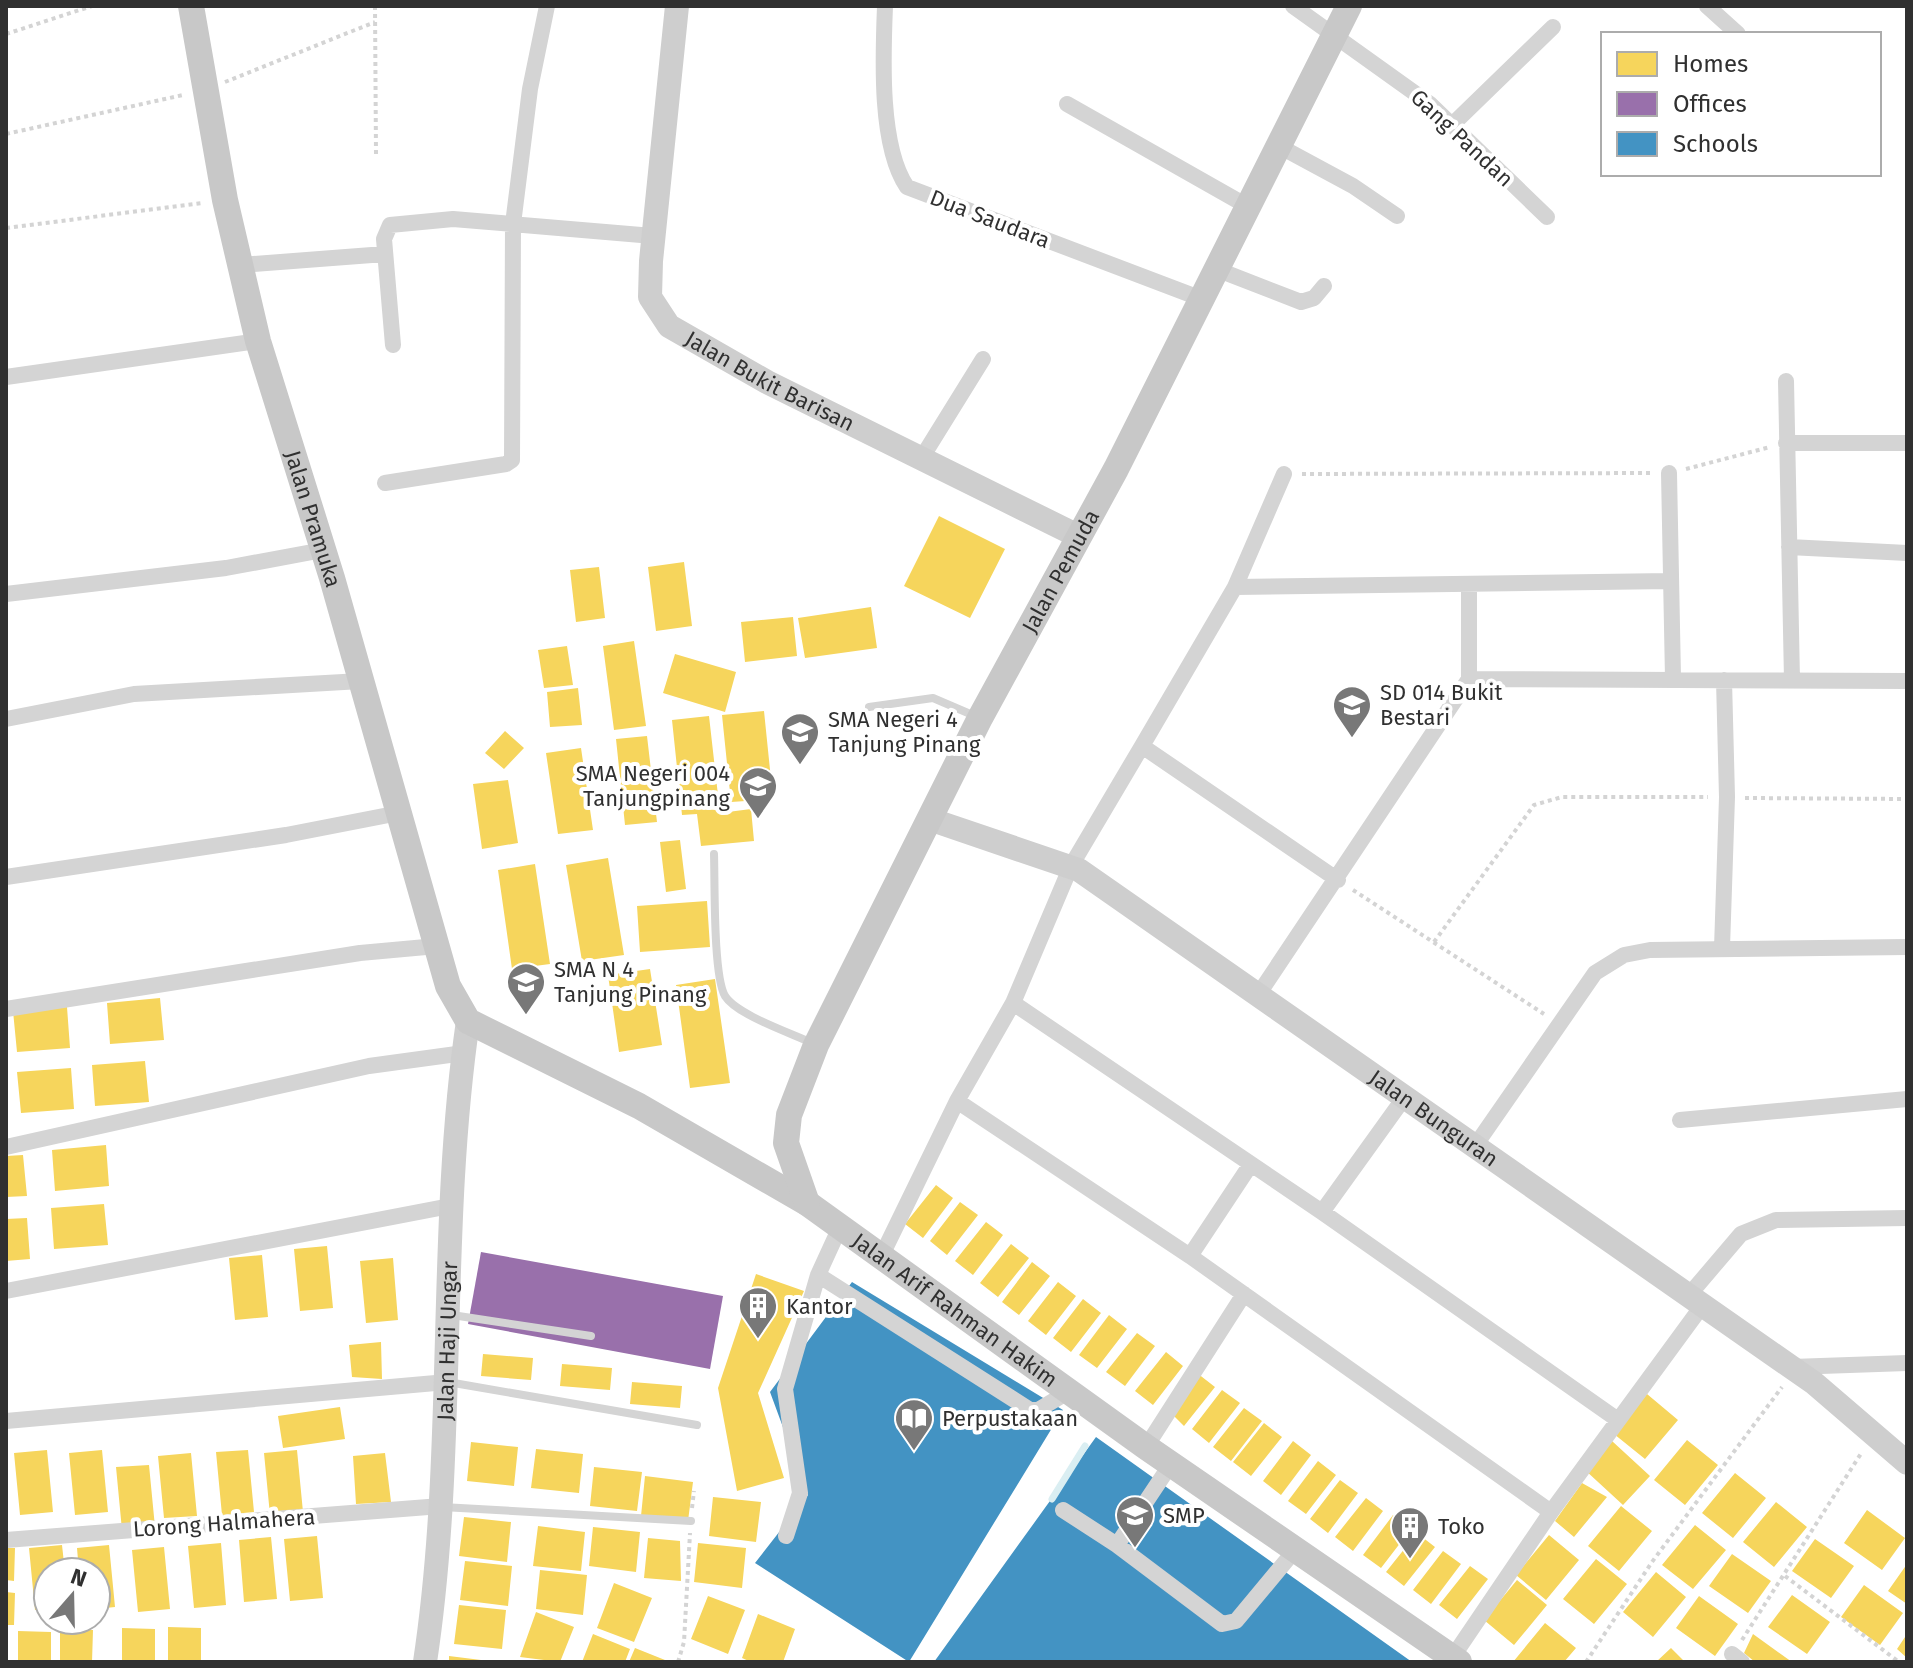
<svg xmlns="http://www.w3.org/2000/svg" width="1913" height="1668" viewBox="0 0 1913 1668" font-family="'Fira Sans',sans-serif">
	<style>
		.homes { fill: #f6d55c }
		.offices { fill: #9970ab }
		.schools { fill: #4393c3 }
		.lines { fill: none; stroke-linecap: round; stroke-linejoin: round }
		.stream { stroke: #daeef2; stroke-width: 7 }
		.path { stroke: #d4d4d4; stroke-width: 4; stroke-dasharray: 4 4; stroke-linecap: butt }
		.lane { stroke: #d4d4d4; stroke-width: 8 }
		.street { stroke: #d4d4d4; stroke-width: 16 }
		.secondary { stroke: #cecece; stroke-width: 24 }
		.primary { stroke: #c8c8c8; stroke-width: 26 }
		.labels { text-anchor: middle; dominant-baseline: central; stroke-width: 8; stroke-linejoin: round; paint-order: stroke }
		.street-label { font-size: 22px; fill: #303030; stroke: #fff }
		.poi-label { font-size: 22px; fill: #303030; stroke: #fff; text-anchor: start }
	</style>
	<rect width="100%" height="100%" fill="#fff"/>
	<path class="homes" d="M939 516 1005 549 970 618 904 586Z
		M684 562 692 626 656 631 648 567Z
		M599 567 605 618 576 622 570 570Z
		M871 607 877 648 805 658 798 618Z
		M793 617 797 656 745 662 741 622Z
		M634 641 646 726 614 730 603 646Z
		M567 646 573 685 544 688 538 650Z
		M675 654 736 672 725 712 663 693Z
		M578 688 582 725 550 727 547 692Z
		M764 711 773 799 731 802 722 715Z
		M709 716 720 813 751 809 754 841 701 846 697 814 682 815 672 720Z
		M505 731 524 748 504 769 485 753Z
		M647 736 657 822 625 825 616 739Z
		M581 748 593 830 558 834 546 753Z
		M508 780 518 843 482 849 473 784Z
		M680 840 686 889 666 892 660 842Z
		M608 858 624 955 582 961 566 865Z
		M535 864 550 964 512 969 498 870Z
		M707 901 710 947 640 952 637 906Z
		M650 969 662 1045 619 1052 608 975Z
		M715 979 730 1083 690 1088 676 985Z
		M160 998 164 1040 110 1044 107 1003Z
		M67 1007 70 1048 17 1052 13 1011Z
		M145 1061 149 1102 95 1106 92 1065Z
		M71 1068 74 1109 21 1113 17 1072Z
		M106 1145 109 1186 55 1191 52 1150Z
		M23 1155 27 1196 6 1197V1156Z
		M936 1185 953 1198 923 1238 905 1224Z
		M960 1202 978 1215 947 1255 930 1241Z
		M104 1204 108 1245 54 1249 51 1208Z
		M27 1218 30 1259 6 1261V1219Z
		M986 1222 1003 1235 973 1275 955 1261Z
		M1011 1244 1029 1258 998 1297 980 1283Z
		M327 1246 333 1308 300 1311 294 1249Z
		M262 1255 268 1317 235 1320 229 1258Z
		M393 1258 398 1320 366 1323 360 1261Z
		M1032 1262 1050 1276 1019 1315 1002 1302Z
		M756 1274 804 1291 758 1393 784 1478 737 1491 718 1388Z
		M1058 1282 1076 1296 1046 1335 1028 1321Z
		M1083 1299 1101 1313 1071 1352 1053 1338Z
		M1109 1315 1127 1329 1097 1368 1079 1355Z
		M1137 1333 1155 1346 1125 1386 1106 1372Z
		M381 1342 382 1379 352 1377 349 1345Z
		M1166 1352 1183 1366 1153 1405 1135 1391Z
		M483 1354 533 1358 531 1380 481 1376Z
		M562 1364 612 1368 610 1390 560 1386Z
		M1197 1373 1215 1387 1184 1426 1173 1415Z
		M632 1382 682 1386 680 1408 630 1404Z
		M1222 1390 1240 1403 1209 1443 1192 1429Z
		M1647 1394 1678 1420 1645 1459 1614 1434Z
		M340 1407 345 1439 283 1448 278 1416Z
		M1244 1408 1262 1421 1231 1461 1213 1447Z
		M1264 1423 1282 1437 1251 1476 1233 1462Z
		M1687 1440 1718 1465 1685 1505 1654 1480Z
		M1293 1441 1311 1455 1281 1495 1263 1481Z
		M1612 1441 1650 1476 1623 1505 1585 1470Z
		M471 1442 518 1447 514 1486 467 1481Z
		M536 1449 583 1454 579 1493 531 1488Z
		M47 1450 53 1512 20 1515 14 1453Z
		M102 1450 108 1512 75 1515 69 1453Z
		M248 1450 254 1512 222 1515 216 1452Z
		M297 1450 303 1512 270 1515 264 1453Z
		M191 1453 197 1516 164 1518 158 1456Z
		M385 1453 391 1502 356 1504 353 1456Z
		M1318 1461 1336 1475 1306 1514 1288 1501Z
		M149 1465 155 1527 122 1530 116 1467Z
		M594 1467 642 1472 637 1511 590 1506Z
		M1735 1473 1766 1498 1733 1538 1702 1513Z
		M645 1476 693 1482 688 1521 641 1516Z
		M1340 1480 1358 1493 1328 1533 1310 1519Z
		M1582 1483 1607 1497 1574 1537 1555 1521Z
		M713 1497 761 1502 756 1542 709 1536Z
		M1366 1498 1383 1511 1353 1551 1335 1537Z
		M1776 1502 1807 1527 1774 1567 1743 1542Z
		M1621 1506 1652 1531 1619 1571 1588 1546Z
		M1867 1510 1905 1538 1882 1570 1844 1543Z
		M1393 1515 1411 1529 1381 1568 1363 1555Z
		M464 1517 511 1522 507 1562 459 1556Z
		M1695 1525 1726 1550 1693 1589 1662 1565Z
		M538 1526 585 1532 581 1571 533 1566Z
		M593 1527 640 1532 636 1572 589 1566Z
		M1417 1533 1435 1547 1404 1586 1386 1572Z
		M1549 1535 1579 1560 1546 1600 1516 1575Z
		M317 1536 323 1598 290 1601 284 1539Z
		M271 1537 277 1599 244 1602 239 1540Z
		M648 1538 680 1541 681 1581 644 1578Z
		M1815 1539 1854 1566 1831 1598 1792 1571Z
		M221 1543 226 1605 194 1608 188 1546Z
		M698 1543 746 1548 742 1588 694 1582Z
		M62 1545 65 1572H48V1609L35 1610 29 1548Z
		M109 1545 115 1607 96 1609V1572H79L77 1548Z
		M164 1547 170 1609 138 1612 132 1550Z
		M6 1548H15L14 1581 6 1580Z
		M1443 1551 1461 1564 1431 1604 1413 1590Z
		M1732 1554 1771 1581 1748 1613 1709 1586Z
		M1596 1559 1627 1584 1594 1624 1563 1599Z
		M465 1561 512 1566 508 1606 460 1600Z
		M1907 1564V1604L1888 1591Z
		M1470 1566 1488 1579 1457 1619 1439 1605Z
		M540 1570 587 1575 583 1615 536 1609Z
		M1656 1572 1686 1597 1653 1637 1623 1612Z
		M1517 1580 1547 1605 1514 1645 1484 1620Z
		M614 1583 652 1598 634 1642 597 1628Z
		M1864 1585 1903 1613 1880 1645 1841 1617Z
		M6 1592 15 1593 14 1625H6Z
		M1792 1595 1830 1622 1807 1654 1768 1627Z
		M708 1596 745 1610 728 1654 691 1639Z
		M1699 1596 1738 1624 1715 1656 1676 1628Z
		M459 1605 506 1610 502 1649 454 1644Z
		M536 1612 574 1627 560 1662 520 1657Z
		M758 1614 795 1629 783 1662H751L742 1658Z
		M1545 1623 1576 1648 1564 1662H1513Z
		M168 1627 201 1628V1662H168Z
		M122 1628 155 1629V1662H122Z
		M60 1629 93 1630 92 1662H60Z
		M18 1631 51 1632V1662H18Z
		M593 1634 630 1649 625 1662H582Z
		M1753 1634 1792 1662H1755L1744 1653Z
		M1907 1634V1658L1897 1649Z
		M635 1648 670 1662H629Z
		M1671 1648 1685 1662H1656Z
		M449 1656 481 1660V1662H449Z"/>
	<path class="offices" d="M481 1252 723 1296 710 1369 468 1324Z"/>
	<path class="schools" d="M852 1282 1063 1410 909 1662 755 1563 808 1495 770 1392Z
		M1096 1437 1412 1662H934Z"/>
	<g class="lines">
		<path class="stream" d="M1052 1499 1085 1446"/>
		<path class="path" d="M375 6 376 154
			M6 34 92 6
			M225 82 375 22
			M6 134 183 95
			M6 228 202 203
			M1686 469 1770 447
			M1302 474 1654 473
			M1745 798 1907 799
			M1353 890 1544 1014
			M1434 942 1534 805 1562 797H1708
			M692 1508 694 1491
			M1785 1576 1899 1662
			M1742 1640 1862 1452
			M678 1662 684 1642 690 1533
			M1586 1662 1652 1562 1782 1387"/>
		<path class="lane" d="M869 707 933 698 975 716
			M714 854C715 882 713 975 725 996 737 1015 791 1033 812 1043
			M452 1315 591 1336
			M448 1382 697 1425
			M442 1507 691 1521"/>
		<path class="street" d="M885 6C883 56 879 146 907 187L1202 299
			M1293 6 1430 104 1547 217
			M1707 6 1738 34
			M1067 104 1247 206
			M1453 124 1553 27
			M1277 145 1353 186 1397 216
			M241 265 385 254
			M1216 269 1301 302 1314 298 1324 286
			M393 345 384 239 390 225 453 219 653 236
			M6 377 258 341
			M1786 381 1792 680
			M1786 443H1907
			M921 459 983 359
			M1669 473 1673 678
			M1284 474 1235 587 1142 746 1338 880
			M385 483 506 464 512 460 513 224 530 89 547 6
			M1789 547 1907 553
			M1469 585V679L1907 681
			M1235 587 1670 581
			M6 594 226 568 323 550
			M6 719 134 694 361 681
			M6 877 286 835 399 813
			M1722 948 1727 797 1724 680
			M1258 995 1469 679
			M1013 1003 1322 1212 1618 1420
			M6 1009 360 953 437 946
			M957 1101 1190 1256 1551 1512
			M1680 1120 1907 1099
			M1475 1146 1595 973 1624 955 1650 950 1907 947
			M6 1147 369 1066 464 1053
			M1322 1212 1404 1098
			M882 1255 957 1101 1013 1003 1071 866 1142 746
			M1190 1256 1251 1164
			M818 1275 1030 1410H1038L1068 1392
			M6 1291 450 1206
			M1689 1295 1741 1234 1776 1220 1907 1218
			M1792 1367 1907 1363
			M6 1421 447 1382
			M1146 1447 1244 1294
			M1063 1510 1117 1545 1222 1624 1236 1621 1296 1549
			M786 1536 800 1493 785 1389 818 1275 840 1227
			M6 1540 441 1506
			M1117 1545 1171 1464
			M1732 1654 1742 1662
			M1452 1658 1551 1512 1702 1306"/>
		<g class="secondary">
			<path id="s1" d="M677 6 651 261 650 297 669 326 767 382 1078 536"/>
			<path id="s2" d="M932 820 1079 870 1814 1383 1907 1463"/>
			<path id="s3" d="M425 1662C457 1450 437 1234 468 1021"/>
		</g>
		<g class="primary">
			<path id="s4" d="M191 6 225 200 258 341 332 578 448 986 468 1021 639 1106 807 1203 1146 1447 1459 1662"/>
			<path id="s5" d="M807 1203 786 1143 789 1115 816 1045 980 718 1116 469 1349 6"/>
		</g>
	</g>
	<defs>
		<g id="school-pin" transform="scale(2)"><path d="M0 17L-7.5 6A9.5 9.5 0 1 1 7.5 6Z" fill="#787878" stroke="#fff"/><path d="M0-5L7-2L0 1L-7-2ZM-4 1L0 2.5L4 1V4Q0 6-4 4Z" fill="#fff"/></g>
		<g id="building-pin" transform="scale(2)"><path d="M0 17L-7.5 6A9.5 9.5 0 1 1 7.5 6Z" fill="#787878" stroke="#fff"/><path d="M-4-6H4V6H1V3H-1V6H-4ZM-2.5-4.3h1.7v1.8h-1.7ZM.8-4.3h1.7v1.8H.8ZM-2.5-1h1.7V.8h-1.7ZM.8-1h1.7V.8H.8Z" fill="#fff"/></g>
		<g id="library-pin" transform="scale(2)"><path d="M0 17L-7.5 6A9.5 9.5 0 1 1 7.5 6Z" fill="#787878" stroke="#fff"/><path d="M-6-4Q-3-5.5-.7-3.5V5Q-3 3-6 4ZM6-4Q3-5.5 .7-3.5V5Q3 3 6 4Z" fill="#fff"/></g>
	</defs>
	<g fill-rule="evenodd">
		<use href="#school-pin" x="1352" y="705"/>
		<use href="#school-pin" x="800" y="732"/>
		<use href="#school-pin" x="758" y="786"/>
		<use href="#school-pin" x="526" y="982"/>
		<use href="#building-pin" x="758" y="1306"/>
		<use href="#library-pin" x="914" y="1418"/>
		<use href="#school-pin" x="1135" y="1515"/>
		<use href="#building-pin" x="1410" y="1526"/>
	</g>
	<g class="labels">
		<g class="street-label">
			<text transform="translate(1462 138) rotate(43)">Gang Pandan</text>
			<text transform="translate(990 219) rotate(21)">Dua Saudara</text>
			<text stroke="none"><textPath href="#s1" startOffset="442">Jalan Bukit Barisan</textPath></text>
			<text stroke="none"><textPath href="#s4" startOffset="528">Jalan Pramuka</textPath></text>
			<text stroke="none"><textPath href="#s5" startOffset="700">Jalan Pemuda</textPath></text>
			<text stroke="none"><textPath href="#s2" startOffset="588">Jalan Bunguran</textPath></text>
			<text stroke="none"><textPath href="#s4" startOffset="1622">Jalan Arif Rahman Hakim</textPath></text>
			<text stroke="none"><textPath href="#s3" startOffset="322">Jalan Haji Ungar</textPath></text>
			<text transform="translate(224 1523) rotate(-4)">Lorong Halmahera</text>
		</g>
		<g class="poi-label">
			<text x="1380" y="692">SD 014 Bukit<tspan x="1380" dy="25">Bestari</tspan></text>
			<text x="828" y="719">SMA Negeri 4<tspan x="828" dy="25">Tanjung Pinang</tspan></text>
			<text x="730" y="773" text-anchor="end">SMA Negeri 004<tspan x="730" dy="25">Tanjungpinang</tspan></text>
			<text x="554" y="969">SMA N 4<tspan x="554" dy="25">Tanjung Pinang</tspan></text>
			<text x="786" y="1306">Kantor</text>
			<text x="942" y="1418">Perpustakaan</text>
			<text x="1163" y="1515">SMP</text>
			<text x="1438" y="1526">Toko</text>
		</g>
	</g>
	<rect width="1913" height="1668" fill="none" stroke="#303030" stroke-width="16"/>
	<rect x="1601" y="32" width="280" height="144" fill="#ffffff" stroke="#acacac" stroke-width="2"/>
	<rect x="1617" y="52" width="40" height="24" fill="#f6d55c" stroke="#acacac" stroke-width="2"/>
	<text x="1673" y="72" font-size="24" fill="#303030">Homes</text>
	<rect x="1617" y="92" width="40" height="24" fill="#9970ab" stroke="#acacac" stroke-width="2"/>
	<text x="1673" y="112" font-size="24" fill="#303030">Offices</text>
	<rect x="1617" y="132" width="40" height="24" fill="#4393c3" stroke="#acacac" stroke-width="2"/>
	<text x="1673" y="152" font-size="24" fill="#303030">Schools</text>
	<g transform="translate(72 1596) rotate(20)"><circle r="38" fill="#ffffff" stroke="#acacac" stroke-width="2"/>
	<path d="M0-6L14 30L0 20L-14 30Z" fill="#787878"/>
	<text y="-12" font-size="22" font-weight="bold" text-anchor="middle" fill="#303030">N</text>
	</g>
</svg>
